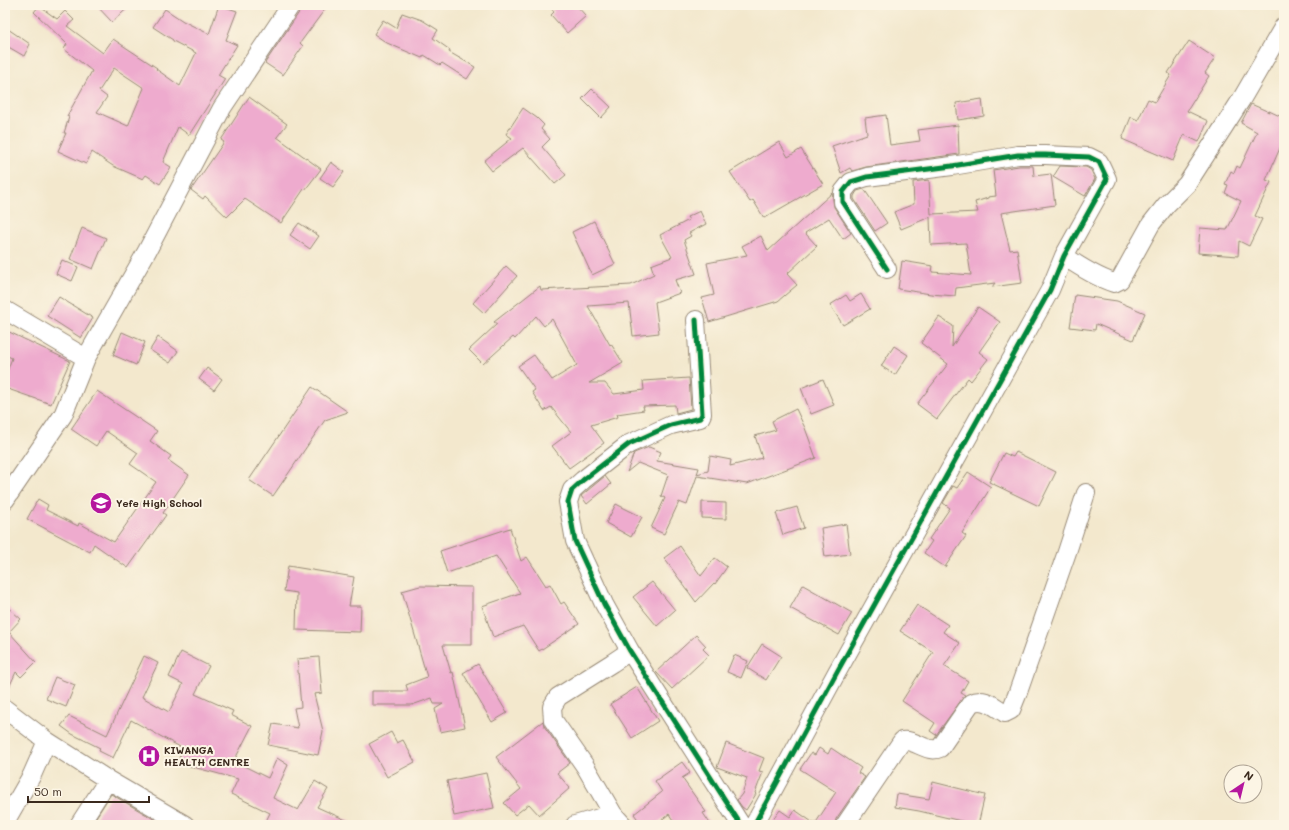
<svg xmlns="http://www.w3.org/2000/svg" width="1289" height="830" viewBox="0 0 1289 830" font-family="Mali,sans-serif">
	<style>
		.building { fill: #eeabce; fill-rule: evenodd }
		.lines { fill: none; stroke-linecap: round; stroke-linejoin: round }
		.minor-casing { stroke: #978976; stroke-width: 20 }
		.minor { stroke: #fff; stroke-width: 18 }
		.cycleway-casing { stroke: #fcf5e5; stroke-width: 8 }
		.cycleway { stroke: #00873e; stroke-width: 5 }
		.labels { text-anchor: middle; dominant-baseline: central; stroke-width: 4; stroke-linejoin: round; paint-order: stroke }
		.poi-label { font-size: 10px; font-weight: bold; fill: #3b2a1e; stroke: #fcf5e5; text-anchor: start }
	</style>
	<rect width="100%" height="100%" fill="#fcf5e5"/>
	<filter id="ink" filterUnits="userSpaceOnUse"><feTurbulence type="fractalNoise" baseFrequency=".025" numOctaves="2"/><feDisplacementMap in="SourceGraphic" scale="8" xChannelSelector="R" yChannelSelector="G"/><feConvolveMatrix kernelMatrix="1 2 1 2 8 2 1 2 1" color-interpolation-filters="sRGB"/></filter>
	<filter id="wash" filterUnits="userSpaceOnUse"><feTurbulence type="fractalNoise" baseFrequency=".012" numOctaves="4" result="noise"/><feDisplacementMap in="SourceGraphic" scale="16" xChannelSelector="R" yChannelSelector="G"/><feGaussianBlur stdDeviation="0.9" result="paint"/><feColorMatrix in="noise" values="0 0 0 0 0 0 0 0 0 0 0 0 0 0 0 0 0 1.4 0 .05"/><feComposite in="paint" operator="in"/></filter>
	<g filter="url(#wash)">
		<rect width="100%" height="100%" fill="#f3e8cd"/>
		<g id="blocks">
			<path class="building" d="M96 5H131L112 22Z
				M219 5 237 11 226 40 237 45 218 75 225 79 189 135 178 127 163 162 171 167 160 184 146 175 143 179 113 166 92 152 86 164 58 151 66 133H64L69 117 67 116 92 71 64 49 67 44 34 12 39 6 57 19 65 11 74 20 67 26 103 53 113 39 157 68 156 69 180 86 196 53 173 41V40L153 27 165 9 183 21 209 34ZM114 68 144 88 128 126 97 112 107 97 99 91Z
				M302 5H328L300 43 303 46 283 75 265 63 300 11Z
				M549 5H576L586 16 567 33 551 15 554 12Z
				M402 13 422 20 438 30 433 38 450 50 449 52 475 67 467 79 442 63 440 65 424 55 422 58 387 43 374 34 383 20 396 28Z
				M5 27 30 44 24 56 5 45Z
				M1189 41 1215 58 1205 73 1209 76 1187 111 1208 121 1199 142 1184 135 1173 161 1122 139 1131 117 1138 120 1148 99 1155 102 1171 75 1168 73Z
				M592 89 611 107 601 118 582 99Z
				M249 97 287 124 277 137 321 169 305 190 304 189 281 223 245 199 227 217 205 196 203 199 191 190 224 142 221 140Z
				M982 99 984 116 958 120 956 103Z
				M1251 104 1269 112V111L1284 118V139L1266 180 1271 182 1255 216 1262 219 1249 246 1239 241 1238 256 1198 253 1200 228 1227 230 1241 201 1225 193 1228 185 1225 184 1231 171 1234 173 1237 166 1240 168 1257 132 1241 123Z
				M523 108 537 118 544 125 541 129 550 139 542 147 566 175 555 184 523 148 492 171 484 161 512 138 506 134Z
				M886 115 890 145 920 141 918 130 958 125 959 154 866 167 852 171 850 168 841 173 832 146 867 134 865 118Z
				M779 142 788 157 801 149 823 184 764 218 753 200 750 202 730 172Z
				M331 162 344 172 333 187 320 178Z
				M1019 166H1033L1034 176 1051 174 1055 205 1001 213 1010 250 1017 249 1022 283 992 287 995 283 956 288 955 296 931 294 898 289 902 261 933 266 932 272 971 275 966 243 931 245 930 217 901 229 894 212 914 204 913 182 929 180 931 214 978 212 975 202 988 198V197L996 196 993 170Z
				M1060 166 1086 167 1091 170 1095 179 1085 196 1053 177Z
				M864 189 887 223 875 231 854 199V196L857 191Z
				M832 193 834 207 851 233 843 239 829 218 805 233 817 246 787 274 797 285 778 301 709 322 702 298 714 295 707 263 747 255 742 246 761 236 768 251Z
				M700 211 706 224 689 233 691 236 684 240 696 274 675 280 680 293 655 302 659 333 633 336 629 303 588 306 610 345 611 344 623 363 589 383H605L614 394 644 390 643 381 689 378 691 409 676 413 675 405 643 406 644 410 617 414 618 417 591 425 604 443 569 468 552 446 571 432 551 407 544 411 532 392 535 390 518 366 534 355 552 380 577 365 552 319 544 326 536 316 515 339 513 337 483 364 469 350 497 324 494 322 540 286 541 290 631 285 654 274 651 265 672 257 660 235 689 220 687 217Z
				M594 221 615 264 592 275 572 232Z
				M299 223 319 236 310 249 290 235Z
				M82 228 106 238 93 269 70 259Z
				M62 260 78 267 72 281 56 274Z
				M506 266 517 276 484 313 473 303Z
				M861 294 870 309 843 325 830 305 846 295 850 301Z
				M1075 295 1117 301 1145 313 1133 340 1096 324 1095 330 1070 327Z
				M59 297 93 318 81 338 47 316Z
				M978 307 1000 322 979 352 988 359 971 381 968 378 937 419 917 404 948 364 921 343 939 317 953 326 952 347Z
				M5 330 70 361 51 404 5 388V377L12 358 5 355Z
				M122 332 145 342 136 365 113 355Z
				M158 337 178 351 170 363 150 350Z
				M894 346 908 355 895 375 881 366Z
				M207 368 222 379 214 390 199 379Z
				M823 379 834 405 811 414 801 388Z
				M312 387 348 412 325 420 273 496 249 480Z
				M97 391 157 431 150 441 171 456 168 460 189 475 163 513 166 515 128 568 94 544 90 552 27 519 38 499 48 505 46 510 78 526 79 523 114 542 156 482 130 464 138 453 106 431 96 446 71 429Z
				M796 409 805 428 816 458 747 484 697 476 687 505 679 502 664 534 651 528 665 498 661 496 668 475 638 463 627 472 634 453 649 447 661 452 657 461 699 468 697 474 708 471 710 456 731 460 730 466 762 458 755 436 776 430 772 421Z
				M1016 452 1056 472 1039 506 989 482 1004 453 1013 457Z
				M968 472 991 487 962 533 966 536 945 567 924 553 932 541 929 539 950 508 943 503 953 486 957 488Z
				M605 476 611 484 587 504 581 496Z
				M702 502 726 503V519L702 518Z
				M616 504 642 517 631 537 606 523Z
				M797 507 804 528 783 535 776 513Z
				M846 524 850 554 825 557 821 528Z
				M510 528 521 561 527 557 546 586 550 584 561 604 564 602 579 624 539 651 523 626 493 637 482 606 520 593 496 556 447 573 440 551Z
				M680 546 701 576 715 558 727 567 715 584 714 583 696 602 664 558Z
				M288 566 354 577 349 606H361L360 632 296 630 297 593 284 591Z
				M652 582 675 610 657 626 633 597Z
				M803 585 852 613 839 635 790 608Z
				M420 586 472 587V645H443L451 673 453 672 465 727 440 732 435 709 443 704H434L432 698 412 705H372V691H408L406 685 427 677 402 591Z
				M5 605 21 619 9 632 36 662 21 677 16 672 5 696Z
				M917 605 948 625 943 632 960 643 944 666 968 681 961 693 965 695 936 735 930 731 935 723 902 701 933 652 900 631Z
				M696 635 706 646 703 649 709 655 672 689 656 672Z
				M762 644 781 656 766 680 747 668Z
				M181 652 209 666 195 694 233 711 231 715 252 726 234 761 268 778 277 758 288 765 273 798 298 810 315 781 328 789 317 807 357 825H264L270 813 231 794 238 779 178 763 182 748 131 720 113 758 99 751 100 748 72 734 61 726 69 716 107 735 144 656 158 663 142 697 169 712 183 684 169 677Z
				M734 655 748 661 741 678 727 672Z
				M319 657 322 693 314 694 323 731 318 755 268 745 273 724 298 728 294 708 301 707 297 659Z
				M478 664 507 713 492 722 463 673Z
				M55 677 75 685 66 707 46 699Z
				M637 687 658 721 632 738 610 704Z
				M543 721 544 726 570 763 557 773 570 788 539 815 529 804 515 815 504 803 521 789 496 757Z
				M391 732 397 743 403 740 415 762 387 777 369 744Z
				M726 743 764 758 759 771 763 772 755 793 756 794 746 810 742 807 737 800 742 794 747 778 717 767Z
				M819 748 828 754 831 748 861 768 858 773 865 777 836 819 835 825H769L780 810 790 817 795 810 815 824 836 792 800 769 811 753 815 755Z
				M682 762 690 773 682 778 706 812 703 813 711 825H676L669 814 655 825H642L634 814 662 792 655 781Z
				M486 773 494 808 454 816 447 781Z
				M933 782 985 795 978 825 919 811 895 807 897 794 929 799Z
				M111 794 152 818 161 825H91Z"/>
		</g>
	</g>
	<g filter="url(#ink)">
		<use href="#blocks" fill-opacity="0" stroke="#978976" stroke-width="1"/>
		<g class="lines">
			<g class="minor-casing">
				<path id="minor" d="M1064 256C1080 267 1096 277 1114 283L1120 280 1151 224 1166 205 1187 184 1241 100 1284 26
					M5 310 86 358
					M696 320 702 414 700 418 671 425 629 444 583 480 572 490 568 502 575 541 604 604 630 651 741 825
					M5 500 63 415 86 358 147 251 222 108 291 5
					M5 709 47 741 108 780 185 825
					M5 822 32 775 47 741
					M79 825 108 780
					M575 825 613 814
					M623 825 613 814 585 766 553 720 552 707 558 697 612 663 630 651
					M754 825 837 672 1050 290 1064 256 1107 179 1099 162 1089 157 1045 155H1018L952 166 867 177 851 182 843 192V202L887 269
					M845 825 902 741C916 739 927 754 940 748L971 703C985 697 993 706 1005 713L1011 710 1017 695 1067 552 1086 493"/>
			</g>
			<use href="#minor" class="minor"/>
			<g class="cycleway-casing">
				<path id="cycleway" d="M696 320 702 414 700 418 671 425 629 444 583 480 572 490 568 502 575 541 604 604 630 651 741 825
					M754 825 837 672 1050 290 1064 256 1107 179 1099 162 1089 157 1045 155H1018L952 166 867 177 851 182 843 192V202L887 269"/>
			</g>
			<use href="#cycleway" class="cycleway"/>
		</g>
	</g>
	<defs>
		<g id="school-disc" transform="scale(1.15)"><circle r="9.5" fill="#b5179e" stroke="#fcf5e5"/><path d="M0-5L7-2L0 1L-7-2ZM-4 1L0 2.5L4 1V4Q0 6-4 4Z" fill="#fff"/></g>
		<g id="hospital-disc" transform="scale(1.15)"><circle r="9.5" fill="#b5179e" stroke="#fcf5e5"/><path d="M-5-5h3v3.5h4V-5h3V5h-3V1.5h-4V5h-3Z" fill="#fff"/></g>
	</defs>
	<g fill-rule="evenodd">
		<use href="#school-disc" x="101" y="503"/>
		<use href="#hospital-disc" x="149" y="756"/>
	</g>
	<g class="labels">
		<g class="poi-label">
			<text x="116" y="503">Yefe High School</text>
			<text x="164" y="750">KIWANGA<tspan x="164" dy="12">HEALTH CENTRE</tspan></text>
		</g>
	</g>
	<rect width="1289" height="830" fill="none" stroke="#fcf5e5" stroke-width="20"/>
	<g transform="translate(1243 784) rotate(35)"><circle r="19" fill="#fcf5e5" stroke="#afa495"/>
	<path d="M0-3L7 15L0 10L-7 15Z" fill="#b5179e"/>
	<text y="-6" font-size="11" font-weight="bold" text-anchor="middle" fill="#3b2a1e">N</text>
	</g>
	<path d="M28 796v6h121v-6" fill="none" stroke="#3b2a1e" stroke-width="2"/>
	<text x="34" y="796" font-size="12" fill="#3b2a1e" stroke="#fcf5e5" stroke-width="3" paint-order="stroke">50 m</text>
</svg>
